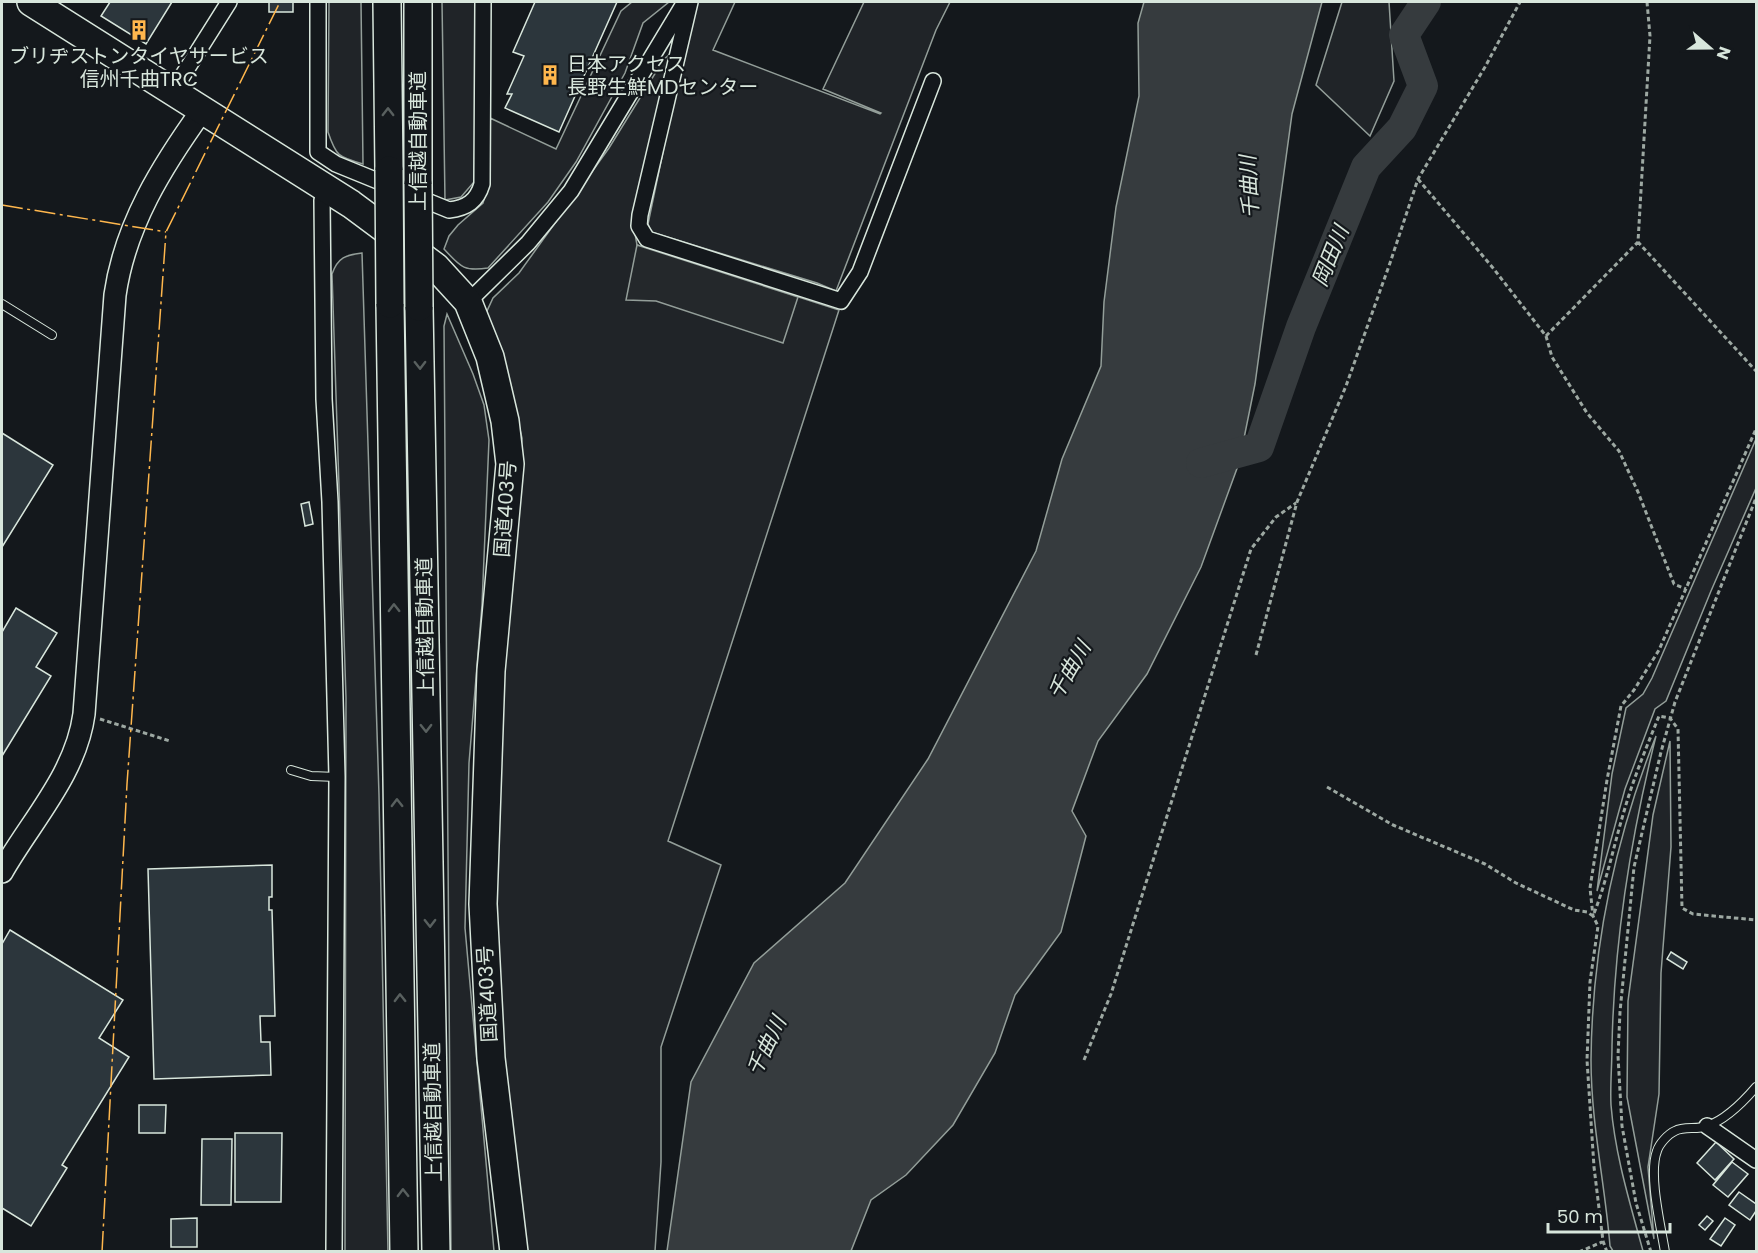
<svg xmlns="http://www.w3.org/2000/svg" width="1758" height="1253" viewBox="0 0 1758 1253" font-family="Poppins,'Noto Sans JP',sans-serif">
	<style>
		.green { fill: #202428; stroke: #939e99; stroke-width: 1.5 }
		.parking { fill: #24282b; stroke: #939e99; stroke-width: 1.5 }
		.water { fill: #363b3e; stroke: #939e99; stroke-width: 1.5 }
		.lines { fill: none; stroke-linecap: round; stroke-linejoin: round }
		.river { stroke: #363b3e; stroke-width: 30 }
		.building { fill: #2c363c; stroke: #d8e6dc; stroke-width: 1.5 }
		.lane-casing { stroke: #d8e6dc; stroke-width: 10 }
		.street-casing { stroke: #d8e6dc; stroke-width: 18 }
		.secondary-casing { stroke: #d8e6dc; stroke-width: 24 }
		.highway-casing { stroke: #d8e6dc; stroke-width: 30 }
		.path { stroke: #9da8a2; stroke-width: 3; stroke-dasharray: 4.5 3; stroke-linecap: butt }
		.lane { stroke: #14181c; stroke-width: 8 }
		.street { stroke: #14181c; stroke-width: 15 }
		.secondary { stroke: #14181c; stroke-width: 21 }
		.highway { stroke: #14181c; stroke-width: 27 }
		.highway-bridge-casing { stroke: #d8e6dc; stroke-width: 30; stroke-linecap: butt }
		.highway-bridge { stroke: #14181c; stroke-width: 27 }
		.power { stroke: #ffb74d; stroke-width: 1.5; stroke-dasharray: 21 4.5 3 4.5; stroke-linecap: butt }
		.oneway { stroke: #59605f }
		.labels { text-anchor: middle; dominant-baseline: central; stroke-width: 4.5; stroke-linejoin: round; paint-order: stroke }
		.poi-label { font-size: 20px; fill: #d8e6dc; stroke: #14181c }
		.street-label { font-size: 20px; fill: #d8e6dc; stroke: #14181c }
		.water-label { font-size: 21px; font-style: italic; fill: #d8e6dc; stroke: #14181c }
	</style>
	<rect width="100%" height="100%" fill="#14181c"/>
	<path class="green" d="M329 2H361L363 164C338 157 336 156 328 132Z
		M442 2H478L474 182 461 197 445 200Z
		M632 2H669L643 23 625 73 576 162 548 202 488 268C463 272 460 266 444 249L449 236 458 225 483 203 489 180 487 155 490 118 556 149 621 11Z
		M694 2H735L713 50 880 114 881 113 823 89 864 2H950L936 30 836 291 817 283 651 232 648 224Z
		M1342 2H1389L1394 81 1370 136 1316 85Z
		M669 55 674 57 633 222 637 245 839 310 668 841 721 865 661 1047V1162L655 1251H524L505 1071 494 875 500 706 522 438 501 349 488 326 487 311 493 298 519 273 609 148 664 59Z
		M362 253 379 795 388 1252 345 1251 346 698 332 274C338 257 346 255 362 253Z
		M447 314 473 374 484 405 489 440 482 605 469 763 465 928 494 1251H451L444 326Z
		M1756 439V488L1711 591 1666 701 1655 709 1625 789 1597 891 1612 774 1626 708 1643 694 1652 678Z
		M1656 736C1631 836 1614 943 1612 1046 1612 1066 1610 1086 1611 1105 1615 1155 1630 1203 1643 1251H1613L1610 1246C1605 1184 1591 1123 1591 1060 1592 950 1615 839 1656 736Z
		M1670 741 1671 847 1661 973 1659 1094 1648 1167 1654 1239 1627 1097 1628 1001 1653 815Z"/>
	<path class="parking" d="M637 245 798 297 783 343 656 301 626 300Z"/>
	<path class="water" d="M1144 2H1322L1292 114 1255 384 1239 463 1201 567 1147 674 1098 741 1072 811 1086 836 1061 932 1015 995 995 1053 953 1125 906 1175 871 1200 851 1251H667L691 1082 754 963 845 883 928 759 1036 551 1062 459 1101 366 1104 302 1116 207 1139 96 1138 23Z"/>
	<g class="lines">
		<path class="river" d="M1201 463 1259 447 1301 327 1366 167 1402 128 1423 86 1404 35 1426 2"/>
	</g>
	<path class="building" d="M110 2H172L146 44 101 16Z
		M269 2H293V12H269Z
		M535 2H617L559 132 505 108 512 94H507L524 56 513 52Z
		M2 433 53 465 2 547Z
		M309 502 313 524 305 526 301 504Z
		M16 608 57 633 36 667 51 676 2 756V632Z
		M272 865V897H269V910H272L275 1016H260L261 1042H270L271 1075 154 1079 148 869Z
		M10 930 123 1000 99 1038 129 1057 62 1165 67 1168 31 1226 2 1208V944Z
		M1671 952 1687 962 1683 969 1667 959Z
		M139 1105H166L165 1133H139Z
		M235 1133H282L281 1202H235Z
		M202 1139H232L231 1205H201Z
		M1716 1142 1734 1159 1715 1180 1697 1163Z
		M1732 1162 1748 1174 1728 1197 1713 1185Z
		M1739 1192 1756 1204V1211L1750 1220 1729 1205Z
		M1707 1216 1713 1221 1705 1230 1699 1225Z
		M197 1218V1247H171V1219Z
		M1725 1218 1735 1225 1721 1246 1710 1239Z"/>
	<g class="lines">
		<g class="lane-casing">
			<path id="lane" d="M2 304 52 335
				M291 770 311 776 337 777
				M1665 1252C1661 1227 1648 1174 1657 1151 1659 1144 1668 1134 1675 1131 1684 1126 1697 1130 1707 1126 1725 1120 1744 1101 1756 1087"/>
		</g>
		<g class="street-casing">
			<path id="street" d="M318 2V152L336 164 449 210C467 208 477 201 482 184L483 2
				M690 2 640 215 639 226 647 239 841 301 860 272 933 81
				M173 91 229 2
				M322 200 324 399 330 502 337 777 334 1252
				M468 302 528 243 571 191 685 2
				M1707 1126 1756 1160"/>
		</g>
		<g class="secondary-casing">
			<path id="secondary" d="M2 872C31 821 76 774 84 714L115 295C125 225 162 166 203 109"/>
		</g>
		<g class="highway-casing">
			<path id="highway" d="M31 2 351 204 436 267 468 302 490 357 505 421 510 464 491 671 483 904 491 1058 514 1252
				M387 2 389 170
				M418 2V184
				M390 304 404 1252
				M419 307 436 1252"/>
		</g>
		<path class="path" d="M1647 2 1650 36 1638 242 1756 371
			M1418 179 1493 268 1546 336 1552 357 1587 413 1619 451 1638 492 1674 584 1686 589
			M1546 336 1638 242
			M1256 655 1297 502 1346 386 1390 263 1418 179 1485 67 1520 2
			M100 719 170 741
			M1327 787 1393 825 1485 864 1516 883 1574 910 1587 912 1593 916C1607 881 1614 844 1625 808 1634 777 1647 746 1659 716L1670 718 1678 729 1682 908 1693 914 1756 920
			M1084 1060 1111 994 1251 549 1276 517 1296 503
			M1579 1252 1602 1242
			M1607 1252 1603 1241 1594 1167 1587 1060 1590 982 1598 926 1593 916 1590 888 1607 780 1621 706 1634 690 1659 650 1756 429
			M1651 1252 1636 1203 1622 1126 1618 1056 1620 1012 1634 867 1661 752 1675 702 1756 498"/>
		<use href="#lane" class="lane"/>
		<use href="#street" class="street"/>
		<use href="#secondary" class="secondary"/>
		<use href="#highway" class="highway"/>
		<g class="highway-bridge-casing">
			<path id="highway-bridge" d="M389 170 390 304
				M418 184 419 307"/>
		</g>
		<use href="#highway-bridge" class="highway-bridge"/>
		<path class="power" d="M2 205 166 232
			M102 1252 127 784 166 232 280 2"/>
	</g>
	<defs><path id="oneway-chevron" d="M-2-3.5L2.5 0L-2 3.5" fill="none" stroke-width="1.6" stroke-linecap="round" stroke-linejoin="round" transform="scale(1.5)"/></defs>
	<g class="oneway">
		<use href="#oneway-chevron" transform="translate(388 112) rotate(-90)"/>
		<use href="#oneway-chevron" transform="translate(420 365) rotate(89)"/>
		<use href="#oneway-chevron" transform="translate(394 608) rotate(-91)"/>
		<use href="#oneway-chevron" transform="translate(426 728) rotate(89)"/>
		<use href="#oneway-chevron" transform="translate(397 803) rotate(-91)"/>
		<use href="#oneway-chevron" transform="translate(430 923) rotate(89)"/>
		<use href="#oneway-chevron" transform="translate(400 998) rotate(-91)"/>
		<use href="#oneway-chevron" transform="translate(403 1193) rotate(-91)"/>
	</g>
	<defs>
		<g id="building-bare" transform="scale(1.62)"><path d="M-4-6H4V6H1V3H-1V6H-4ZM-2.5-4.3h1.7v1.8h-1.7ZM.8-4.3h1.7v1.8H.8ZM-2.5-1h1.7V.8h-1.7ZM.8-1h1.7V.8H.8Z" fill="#ffb74d" stroke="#14181c" stroke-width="2.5" paint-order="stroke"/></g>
	</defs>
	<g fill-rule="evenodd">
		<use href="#building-bare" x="139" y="30"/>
		<use href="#building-bare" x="550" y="75"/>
	</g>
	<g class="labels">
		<g class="poi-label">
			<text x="139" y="56">ブリヂストンタイヤサービス<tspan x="139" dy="23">信州千曲TRC</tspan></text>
			<text x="567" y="64" text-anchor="start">日本アクセス<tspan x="567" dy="23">長野生鮮MDセンター</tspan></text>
		</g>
		<g class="street-label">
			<text transform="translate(418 141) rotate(-90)">上信越自動車道</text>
			<text transform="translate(505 509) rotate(-86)">国道403号</text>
			<text transform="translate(425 627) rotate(-91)">上信越自動車道</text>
			<text transform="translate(487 994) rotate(-93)">国道403号</text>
			<text transform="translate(433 1112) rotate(-91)">上信越自動車道</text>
		</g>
		<g class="water-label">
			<text transform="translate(1249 187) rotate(-93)">千曲川</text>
			<text transform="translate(1330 256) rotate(-68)">岡田川</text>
			<text transform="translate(1069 670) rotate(-60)">千曲川</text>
			<text transform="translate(766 1046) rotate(-64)">千曲川</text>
		</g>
	</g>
	<rect width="1758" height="1253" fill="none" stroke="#d8e6dc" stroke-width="6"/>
	<g transform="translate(1710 48) rotate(110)" stroke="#14181c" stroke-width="4.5" paint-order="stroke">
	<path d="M0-4.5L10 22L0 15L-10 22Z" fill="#d8e6dc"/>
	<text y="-9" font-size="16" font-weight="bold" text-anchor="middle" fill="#d8e6dc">N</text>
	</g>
	<path d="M1548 1223v9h122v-9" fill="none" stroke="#d8e6dc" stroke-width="3"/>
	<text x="1557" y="1223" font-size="18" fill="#d8e6dc" stroke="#14181c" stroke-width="4.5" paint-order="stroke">50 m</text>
</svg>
